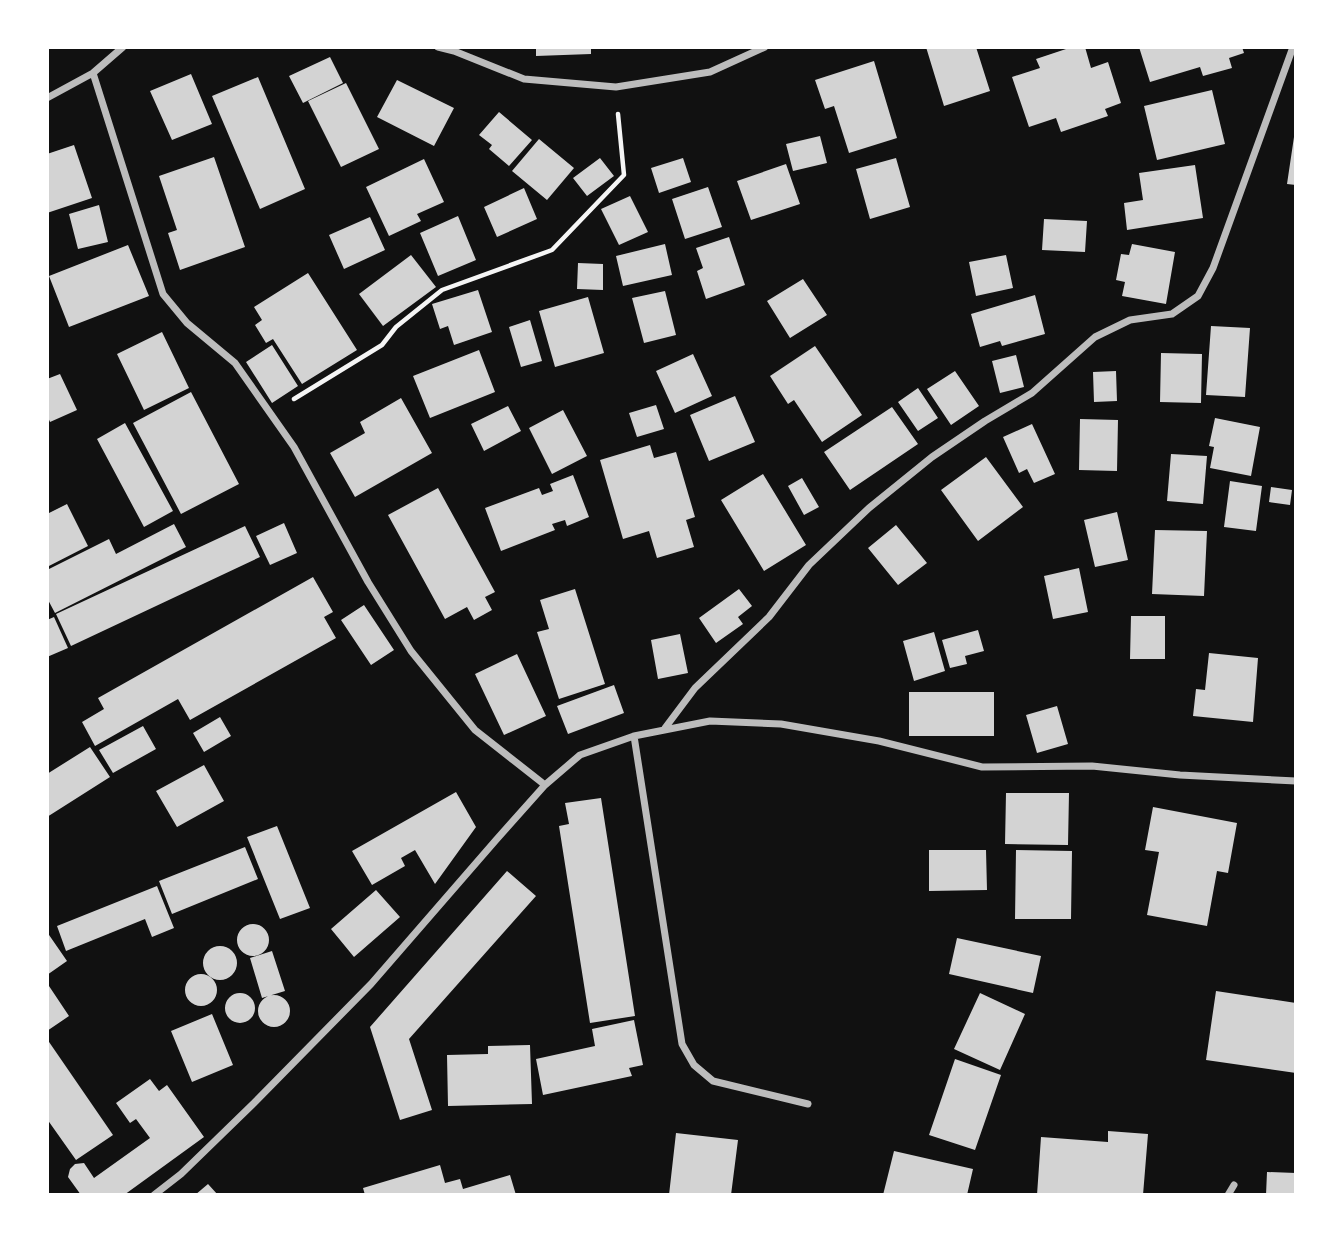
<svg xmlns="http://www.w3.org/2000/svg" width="1343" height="1242" viewBox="0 0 1343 1242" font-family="Helvetica,sans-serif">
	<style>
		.building { fill: #d3d3d3 }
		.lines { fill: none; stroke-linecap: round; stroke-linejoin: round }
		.path { stroke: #f5f5f5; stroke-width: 4.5 }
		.minor { stroke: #bcbcbc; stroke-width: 7 }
	</style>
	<rect width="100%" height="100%" fill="#111"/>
	<path class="building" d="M536 47H591V54L536 56Z
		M926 47H976L990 91 944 106Z
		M1072 47H1085L1091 68 1108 62 1121 103 1105 109 1108 116 1061 132 1056 118 1029 127 1012 77 1040 68 1036 59Z
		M1139 47H1242L1244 53 1229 58 1232 68 1203 76 1200 67 1150 82Z
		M330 57 343 83 303 103 289 76Z
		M874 61 897 138 849 153 834 106 825 109 815 80Z
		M191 74 212 124 172 140 150 91Z
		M258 77 305 189 260 209 212 96Z
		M397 80 454 108 434 146 377 117Z
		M346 83 379 149 341 167 308 101Z
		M1212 90 1225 144 1157 160 1144 106Z
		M499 112 532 140 509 166 489 149 492 145 479 135Z
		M820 136 827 163 793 171 786 144Z
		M1294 137H1296V185L1287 184Z
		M539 139 574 168 547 200 512 171Z
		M74 145 92 198 47 213V154Z
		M214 157 245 247 180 270 168 233 177 230 159 176Z
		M600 158 614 176 587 196 573 178Z
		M683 158 691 182 659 193 651 168Z
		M896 158 910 207 870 219 856 169Z
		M424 159 444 202 417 214 421 221 389 236 366 187Z
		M786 164 800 204 751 220 737 181Z
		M1195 165 1203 218 1127 230 1124 203 1143 200 1139 173Z
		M708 187 722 227 685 239 672 199Z
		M524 188 537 219 497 237 484 207Z
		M630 196 648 232 619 245 601 209Z
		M99 205 108 242 78 249 69 214Z
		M458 216 476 260 438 276 420 233Z
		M370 217 385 250 344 269 329 235Z
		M1044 219 1087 221 1085 252 1042 250Z
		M729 237 745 285 706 299 697 271 703 268 696 248Z
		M665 244 672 275 623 286 616 256Z
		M1132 244 1175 252 1166 304 1122 296 1125 282 1116 280 1121 254 1129 255Z
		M128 245 149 296 69 327 49 276Z
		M411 255 436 287 383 326 359 294Z
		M1006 255 1013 288 976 296 969 262Z
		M578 263 603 264V290L577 289Z
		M308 273 357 350 302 384 273 339 266 343 255 325 262 320 254 307Z
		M803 279 827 315 790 338 767 301Z
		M478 290 492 332 454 345 448 326 440 329 432 304Z
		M665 291 676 335 644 343 632 298Z
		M1035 295 1045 334 1002 346 1000 341 980 347 971 314Z
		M588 297 604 353 555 367 539 311Z
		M530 320 542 361 521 367 509 327Z
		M1211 326 1250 328 1245 397 1206 395Z
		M162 332 189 388 144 410 117 354Z
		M272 345 298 386 272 403 246 362Z
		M815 346 862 415 822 442 794 400 788 404 770 376Z
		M479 350 495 392 430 418 413 376Z
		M1161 353 1202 354 1201 403 1160 402Z
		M693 354 712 396 675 413 656 371Z
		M1016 355 1024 387 1000 393 992 361Z
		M955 371 979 406 951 425 927 389Z
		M1116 371 1117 401 1094 402 1093 372Z
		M60 374 77 410 50 422 47 415V379Z
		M918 388 938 418 918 431 898 402Z
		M191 392 239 484 181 514 133 423Z
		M735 396 755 442 709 461 690 415Z
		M401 398 432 453 355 497 330 453 365 433 360 422Z
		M656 405 664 429 637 437 629 413Z
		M508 406 521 431 484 451 471 424Z
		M892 407 918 444 850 490 824 452Z
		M563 410 587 456 552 474 529 428Z
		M1215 418 1260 427 1251 476 1210 468 1214 447 1209 446Z
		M1080 419 1118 420 1117 471 1079 470Z
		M125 423 173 511 144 527 97 439Z
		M1032 424 1055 474 1034 483 1027 469 1019 473 1003 437Z
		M650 445 654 458 676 452 695 517 686 520 694 547 657 558 649 531 623 539 600 460Z
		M1171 454 1207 456 1203 504 1167 501Z
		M986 457 1023 507 978 541 941 490Z
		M763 474 806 545 764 571 721 500Z
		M573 475 589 517 567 526 565 520 552 524 555 530 501 551 485 508 539 488 542 495 553 491 550 484Z
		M802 478 819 507 804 515 788 486Z
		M1230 481 1262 486 1256 531 1224 527Z
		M1271 487 1292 490 1290 505 1269 502Z
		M438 488 495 592 485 597 492 610 474 620 467 607 445 619 388 515Z
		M67 504 88 546 47 567V508L49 513Z
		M1117 512 1128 560 1095 567 1084 520Z
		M284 523 297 553 270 565 256 536Z
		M174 524 186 547 55 613 47 598V570L109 539 116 554Z
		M896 525 927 563 898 585 868 548Z
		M245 526 260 557 71 646 56 614Z
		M1155 530 1207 531 1204 596 1152 594Z
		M1079 568 1088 612 1053 619 1044 576Z
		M313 577 333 612 324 617 336 638 190 720 178 699 95 746 82 722 104 709 98 698Z
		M575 589 605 684 559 699 537 632 549 629 540 600Z
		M739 589 752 606 738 617 743 624 716 643 699 618Z
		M364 605 394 650 371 665 341 620Z
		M1131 616H1165V659H1130Z
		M54 617 68 648 47 657V620Z
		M978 630 984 651 965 656 967 664 950 668 942 640Z
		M934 632 945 671 914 681 903 641Z
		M680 634 688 673 658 679 651 640Z
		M1209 653 1258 658 1253 722 1193 716 1196 689 1205 690Z
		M517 654 546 716 504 735 475 674Z
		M614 685 624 713 568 734 557 706Z
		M909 692H994V736H909Z
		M1057 706 1068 744 1037 753 1026 715Z
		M220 717 231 736 204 752 193 733Z
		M143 726 156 749 113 773 99 750Z
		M90 747 110 777 47 817V774Z
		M204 765 224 801 177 827 156 791Z
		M456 792 476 827 435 884 415 850 401 858 405 866 372 885 352 851Z
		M1006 793H1069L1068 845 1005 844Z
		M601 798 635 1016 590 1023 559 826 569 824 565 803Z
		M1153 807 1237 823 1228 873 1217 871 1207 926 1147 915 1159 852 1145 850Z
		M277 826 310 908 280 919 247 837Z
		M245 847 258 879 172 914 159 881Z
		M929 850H986L987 890 929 891Z
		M1016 850 1072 851 1071 919H1015Z
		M507 871 536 896 409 1039 432 1110 400 1120 370 1027Z
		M157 886 174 928 152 937 145 919 66 951 57 926Z
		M376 890 400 917 354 957 331 929Z
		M237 940a16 16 0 1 1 32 0a16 16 0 1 1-32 0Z
		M47 932 67 961 47 975Z
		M957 938 1041 956 1033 993 949 974Z
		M203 963a17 17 0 1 1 34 0a17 17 0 1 1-34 0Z
		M272 951 285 991 262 998 250 958Z
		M185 990a16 16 0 1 1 32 0a16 16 0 1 1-32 0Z
		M47 983 69 1016 47 1031Z
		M1216 991 1296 1003V1073L1206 1060Z
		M225 1008a15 15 0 1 1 30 0a15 15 0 1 1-30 0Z
		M980 993 1025 1014 1000 1070 954 1049Z
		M258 1011a16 16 0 1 1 32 0a16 16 0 1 1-32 0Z
		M212 1014 233 1065 192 1082 171 1031Z
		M634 1020 643 1065 629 1068 632 1076 543 1095 536 1059 595 1046 592 1029Z
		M47 1039 113 1135 76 1160 47 1119Z
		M530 1045 532 1104 448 1106 447 1055 488 1054V1046Z
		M955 1059 1001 1075 975 1150 929 1135Z
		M150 1079 159 1091 167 1085 204 1137 124 1195H81L68 1177 70 1169 75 1164 84 1163 94 1178 150 1138 136 1119 130 1123 116 1103Z
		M1108 1131 1148 1134 1143 1195H1037L1041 1137 1108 1142Z
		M676 1133 738 1140 731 1195H669Z
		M894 1151 973 1169 967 1195H883Z
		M440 1165 445 1183 460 1179 463 1189 510 1175 516 1195H365L363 1188Z
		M1267 1172 1296 1173V1195H1266Z
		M208 1184 218 1195H195Z"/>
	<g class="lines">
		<path class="path" d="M294 399 382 345 396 327 442 290 552 250 624 175 618 114"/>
		<path class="minor" d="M438 47 454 51 524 79 616 87 710 72 765 47
			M93 73 163 294 187 323 235 363 294 447 368 582 411 651 475 730 545 785
			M47 98 93 73 123 47
			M665 728 695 688 769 617 809 565 869 508 932 457 985 421 1032 393 1095 337 1130 320 1172 314 1198 296 1213 268 1293 47
			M634 736 682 1044 694 1065 713 1081 808 1104
			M154 1195 181 1174 254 1103 371 984 496 840 545 785 580 755 634 736 710 721 781 724 879 741 982 767 1092 766 1180 775 1296 781
			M1228 1195 1234 1185"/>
	</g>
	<rect width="1343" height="1242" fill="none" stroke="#ffffff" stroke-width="98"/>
</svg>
